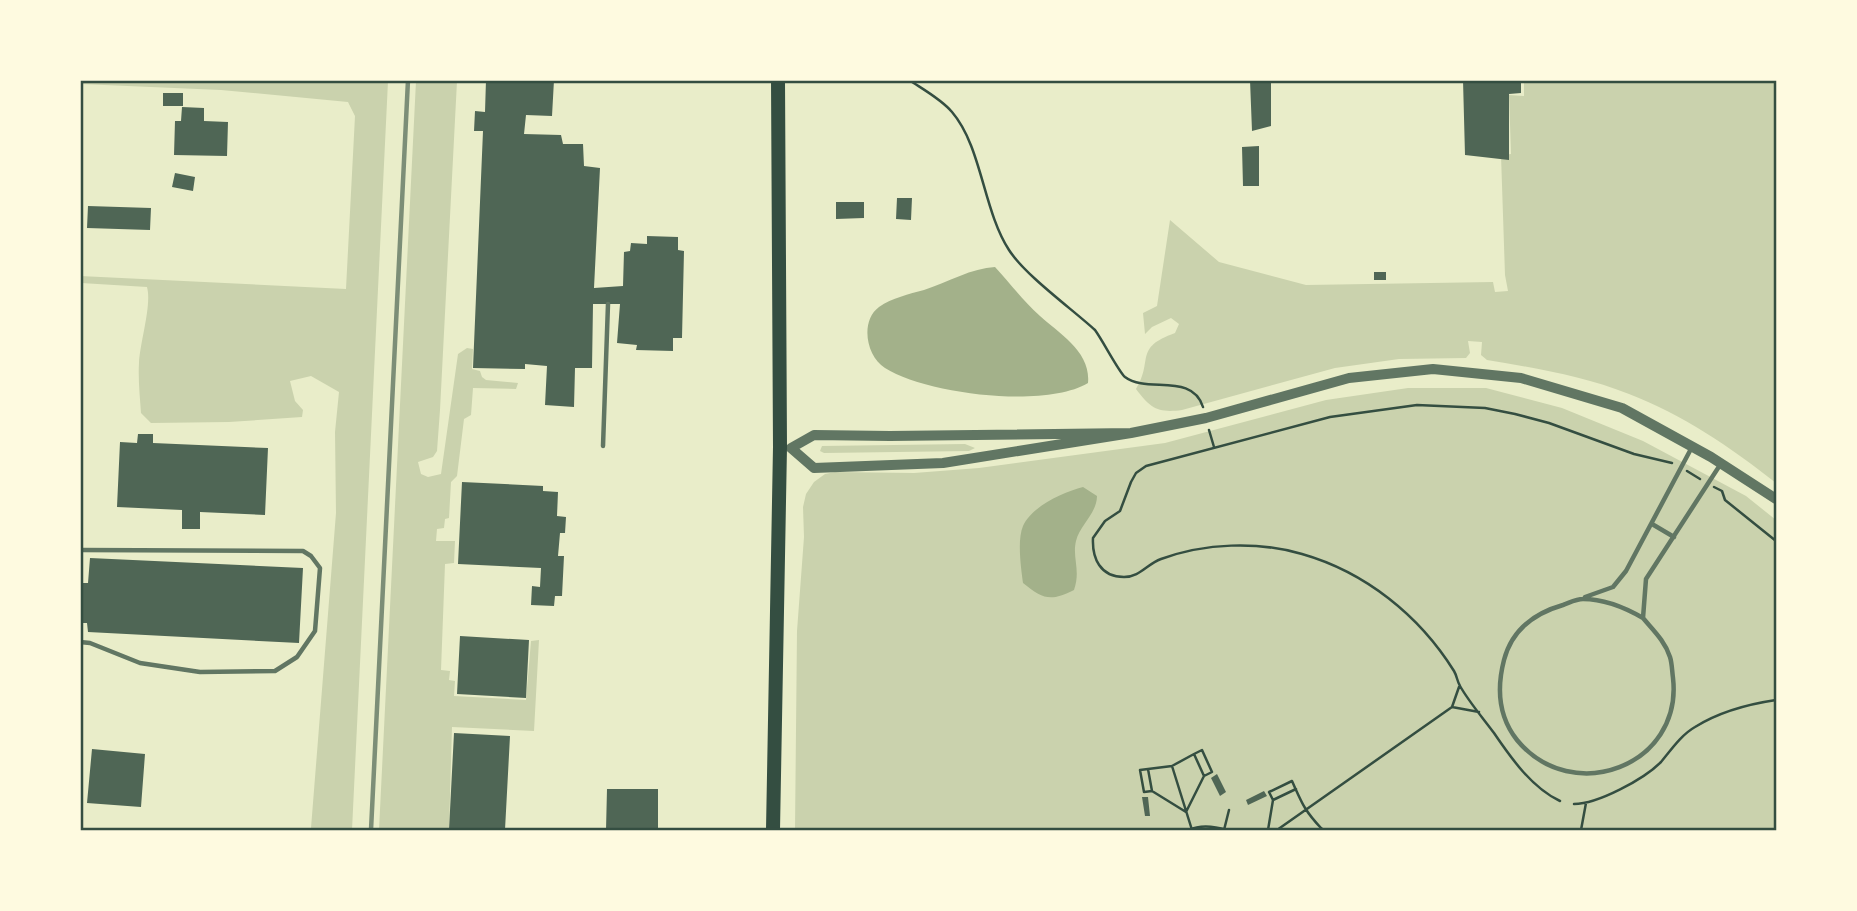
<svg xmlns="http://www.w3.org/2000/svg" width="1857" height="911" viewBox="0 0 1857 911" font-family="'Titillium Web',sans-serif">
	<style>
		.green { fill: #cad2ad }
		.water { fill: #a3b18a }
		.building { fill: #4f6655 }
		.lines { fill: none; stroke-linecap: round; stroke-linejoin: round }
		.path { stroke: #344e41; stroke-width: 2.5 }
		.service { stroke: #617663; stroke-width: 4.5 }
		.tertiary { stroke: #617663; stroke-width: 10 }
		.primary { stroke: #344e41; stroke-width: 14 }
		.rail { stroke: #7c8e77; stroke-width: 4.5 }
		.neatline { fill: none; stroke: #344e41; stroke-width: 2.5 }
	</style>
	<rect width="100%" height="100%" fill="#e9edc9"/>
	<path class="green" d="M81 80 388 81 352 830H312L311 828 336 513 335 432 339 392 311 376 290 381 295 401 303 410 302 417 229 422 151 423 141 413C140 397 138 380 139 363 140 342 152 305 147 287L81 283 80 276 346 289 355 116 348 102 221 90 81 84Z
		M416 81H457L440 410 437 451 433 457 418 462 421 474 428 477 441 474 458 354 467 348 473 349 472 369 480 371 482 377 486 380 518 383 516 389 473 388 471 415 464 419 457 476 451 482 449 518 445 519 444 528 437 529 436 541H455L454 563 445 564 441 670 450 671 449 680 455 681 454 696 526 700 531 641 539 640 534 731 452 727 449 830H379Z
		M1524 81H1776V483C1732 448 1682 414 1629 394 1583 376 1535 368 1487 360L1481 355 1482 342 1468 341 1470 353 1466 358 1399 359 1335 368 1182 410C1158 413 1151 409 1136 389 1154 360 1133 348 1175 333L1179 324 1171 318 1152 327 1145 334 1143 313 1157 306 1170 220 1219 262 1306 285 1493 282 1495 292 1508 291 1505 275 1501 155 1511 154 1509 95 1524 96Z
		M1408 388H1486L1562 408 1643 441 1746 496 1776 520V830H795L797 631 804 537 803 507 806 494 814 482 825 474 835 472 914 473 979 468 1165 443 1326 400Z
		M965 444 975 448 969 451 824 453 820 451 822 446Z"/>
	<path class="water" d="M995 267C1010 283 1023 301 1040 316 1060 334 1091 352 1088 383 1045 409 926 394 885 368 866 356 860 321 879 307 892 298 909 294 924 290 948 282 972 268 995 267Z
		M1083 487 1097 496C1097 513 1080 525 1076 541 1072 558 1081 570 1074 590 1050 602 1043 599 1023 583 1021 568 1017 540 1023 526 1032 506 1064 492 1083 487Z"/>
	<path class="building" d="M486 80H554L552 116 526 115 524 134 561 135 563 144H583L584 166 600 168 594 288 623 286 624 252 630 251 631 243 647 244V236L678 237V250L684 251 682 338H673V351L636 350 637 345 617 343 620 304H593L592 368H575L574 407 545 405 547 366 525 364V369L473 368 483 131H474L475 111 485 112Z
		M1250 80H1271V126L1252 131Z
		M1463 80H1521V93L1509 94V160L1465 155Z
		M163 93H183V106H163Z
		M182 107 204 108V121L228 122 227 156 174 155 175 121H181Z
		M1259 146V186H1243L1242 147Z
		M175 173 195 177 193 191 172 187Z
		M897 198H912L911 220 896 219Z
		M836 202H864V218L836 219Z
		M88 206 151 208 150 230 87 228Z
		M1374 272H1386V280H1374Z
		M138 434H153V443L268 448 265 515 200 512V529H182V510L117 507 120 442 137 443Z
		M462 482 543 486V491L558 492 557 516 566 517 565 533H560L558 556H564L562 596H555L554 606 531 605 532 586 540 587 541 568 458 564Z
		M90 558 303 568 299 643 88 632 87 623H80V583H88Z
		M460 636 529 640 526 698 457 694Z
		M454 733 510 736 505 830H449Z
		M92 749 145 754 141 807 87 803Z
		M1217 774 1226 792 1220 796 1211 778Z
		M607 789H658V830H606Z
		M1264 791 1267 796 1248 805 1246 800Z
		M1142 797H1148L1150 816H1145Z"/>
	<g class="lines">
		<path class="path" d="M909 80C924 90 941 99 952 112 982 147 983 210 1009 250 1025 275 1072 309 1095 330 1103 341 1119 372 1125 377 1147 394 1192 372 1203 407
			M1209 430 1214 447
			M1687 471 1700 479
			M1714 487 1722 491 1725 500 1776 541
			M1459 687 1452 707 1479 712
			M1202 750 1212 772 1204 776 1194 754Z
			M1172 766 1192 830
			M1148 769 1172 766 1194 754
			M1296 789 1273 800 1269 792 1292 781C1302 803 1304 810 1321 828
			M1152 791 1148 769 1140 770 1144 792 1152 791 1186 812 1204 776
			M1560 801C1532 788 1511 758 1494 733 1483 718 1469 702 1460 686 1457 681 1457 676 1454 671 1419 615 1365 572 1302 554 1257 541 1205 543 1161 559 1147 564 1140 577 1124 577 1100 577 1092 558 1093 538L1105 521 1120 511 1131 482 1136 473 1146 466 1330 417 1417 405 1485 408 1515 414 1549 423 1634 454 1672 463
			M1574 804C1598 804 1644 779 1661 762 1671 750 1681 735 1695 727 1719 712 1749 704 1776 700
			M1189 830C1201 824 1214 826 1227 830
			M1224 830 1229 810
			M1268 830 1273 800
			M1277 830 1452 707
			M1318 830 1321 828 1323 830
			M1581 830 1586 803"/>
		<path class="service" d="M603 446 608 304
			M1652 524 1674 537
			M80 550 303 551 311 556 320 568 315 631 297 657 275 671 200 672 140 663 90 643 80 642
			M1585 597 1613 587 1626 571 1692 447
			M1643 618C1624 607 1605 599 1583 599 1576 599 1569 603 1563 605 1535 613 1512 629 1504 660 1497 687 1498 716 1517 740 1572 807 1683 766 1673 678 1672 671 1672 663 1670 657 1665 641 1653 630 1643 618L1646 579 1720 465"/>
		<path class="tertiary" d="M1131 433 890 436 814 435 791 448 814 468 943 463 1131 433 1206 418 1349 378 1433 369 1521 378 1622 408 1711 457 1776 499"/>
		<path class="primary" d="M773 830 780 447 778 80"/>
		<path class="rail" d="M371 830 408 80"/>
	</g>
	<rect width="1857" height="911" fill="none" stroke="#fefae0" stroke-width="164"/>
	<rect x="82" y="82" width="1693" height="747" class="neatline"/>
</svg>
